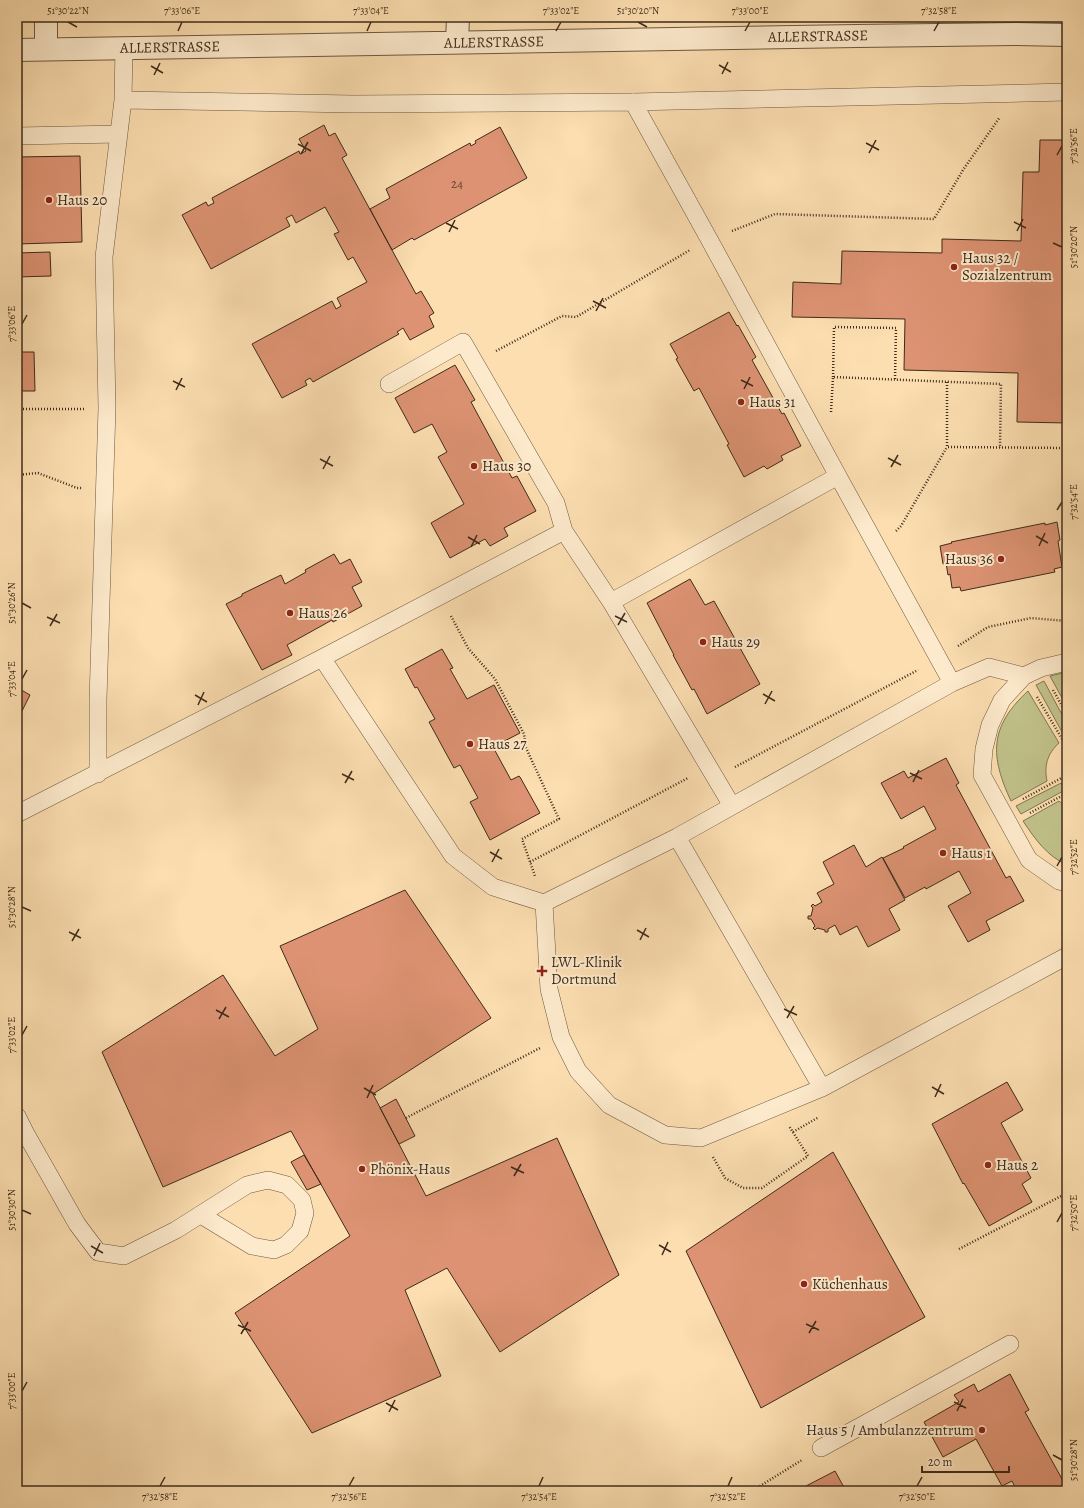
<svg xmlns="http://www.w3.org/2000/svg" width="1084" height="1508" viewBox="0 0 1084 1508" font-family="Alegreya,serif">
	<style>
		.green { fill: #c1c18a; stroke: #807652 }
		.building { fill: #dd9373; stroke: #3e2b1a }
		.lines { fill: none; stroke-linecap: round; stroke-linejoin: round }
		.service-casing { stroke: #6e5840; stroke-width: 18 }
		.minor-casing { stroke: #6e5840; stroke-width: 24 }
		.path { stroke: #3e2b1a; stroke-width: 2.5; stroke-dasharray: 1 2; stroke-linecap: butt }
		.service { stroke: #fdeacc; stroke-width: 17 }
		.minor { stroke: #fdeacc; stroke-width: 22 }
		.ticks { fill: none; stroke: #3e2b1a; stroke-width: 1.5 }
		.poi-dot { fill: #8f2418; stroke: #fdeacc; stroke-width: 1.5 }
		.labels { text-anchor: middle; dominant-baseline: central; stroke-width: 4; stroke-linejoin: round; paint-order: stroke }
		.number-label { font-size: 13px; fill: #664530 }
		.street-label { font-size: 15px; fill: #3e2b1a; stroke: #fdeacc }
		.poi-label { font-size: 15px; fill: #3e2b1a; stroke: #fdeacc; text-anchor: start }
		.neatline { fill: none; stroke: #3e2b1a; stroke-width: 1.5 }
		.ticks-label { font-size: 10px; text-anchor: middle; fill: #3e2b1a }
	</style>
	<rect width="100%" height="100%" fill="#fcdeb0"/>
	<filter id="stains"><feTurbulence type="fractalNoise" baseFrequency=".005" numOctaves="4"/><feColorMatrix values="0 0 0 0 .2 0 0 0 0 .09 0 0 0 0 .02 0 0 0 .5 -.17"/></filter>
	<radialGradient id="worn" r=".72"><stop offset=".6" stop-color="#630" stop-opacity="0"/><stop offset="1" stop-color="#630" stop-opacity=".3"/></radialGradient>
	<path class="green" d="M1067 672V707L1050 676Z
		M1044 681 1067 724V741L1036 685Z
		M1028 691 1059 743C1047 754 1044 766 1047 781L1011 801C990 756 989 727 1028 691Z
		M1061 783 1065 790 1021 814 1016 806Z
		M1059 801 1067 808V865C1047 856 1035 839 1023 821Z"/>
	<path class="building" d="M324 125 329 136 335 133 347 155 342 158 392 250 416 294 421 291 434 313 429 316 434 327 410 340 403 328 397 332 399 334 313 382 310 378 305 381 307 385 282 398 252 344 332 301 336 309 341 306 337 298 367 282 353 257 348 260 334 234 339 232 325 207 296 223 292 215 286 218 290 226 211 269 182 215 206 202 208 206 214 203 212 198 299 151 300 154 306 151 299 139Z
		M500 127 527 178 414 240 412 238 392 250 370 209 390 198 386 189 470 143 471 146 476 143 475 141Z
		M1040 140H1067V423L1017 422 1018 373 904 370 905 319 792 317 793 282 841 284 842 251 942 253V239L1021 241 1023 172H1039Z
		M80 156 82 242 17 244V157Z
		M50 252 51 276 17 277V253Z
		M729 312 737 326 738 325 756 357 752 360 782 414 784 413 801 446 781 456 783 460 767 469 764 466 744 477 727 445 729 444 699 388 694 391 676 359 678 358 670 344Z
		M17 352H34L35 391H17Z
		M455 365 475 400 471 402 512 478 517 476 536 511 504 528 508 536 490 546 485 539 450 558 431 523 464 504 438 457 447 452 432 424 414 433 395 398Z
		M1057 522 1060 540 1058 541 1062 567 1054 569 1055 572 961 591 960 587 952 588 950 574 948 575 946 563 943 564 940 546 952 543 951 542 1045 523V525Z
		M334 554 340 564 350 559 362 582 352 587 362 606 333 622 332 620 287 645 292 655 262 670 226 604 242 596V594L281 575 285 584 306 572 305 570Z
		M690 579 705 605 714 601 760 684 707 714 694 689 692 690 673 655H674L647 603Z
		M442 649 453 668 450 669 467 699 494 685 520 733 493 747 511 780 519 776 520 777 540 813 490 840 470 802 478 798 460 765 454 768 429 722 435 719 417 687 415 688 405 669Z
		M18 688 30 695 22 711 17 708Z
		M946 758 959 783 956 785 1006 878 1010 876 1024 901 986 921 990 930 968 942 948 906 971 893 959 871 926 889 925 887 905 898 883 858 904 848 903 847 936 829 924 806 901 819 881 783 904 771 908 778Z
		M854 845 866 867 882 857 905 900 889 909 900 930 868 947 857 926 840 935 835 925 828 929V932H825V930L817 928 815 930 813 928 815 926 811 919H808V916H811L813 908 811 906 813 904 815 906 822 902 817 893 834 884 823 862Z
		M405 890 491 1018 373 1094 426 1196 557 1138 619 1275 500 1352 447 1268 405 1290 441 1376 312 1433 235 1313 350 1236 291 1131 163 1187 102 1052 223 975 275 1056 318 1029 280 946Z
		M1007 1082 1023 1110 1001 1123 1031 1178 1022 1184 1032 1202 989 1226 964 1183 963 1184 932 1124Z
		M396 1099 415 1136 399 1144 380 1108Z
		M833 1152 925 1317 761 1408 686 1251Z
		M304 1155 321 1184 307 1190 291 1162Z
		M1010 1374 1029 1410 1025 1412 1067 1488V1491H1017L1012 1481 1002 1486 976 1439 943 1457 924 1422 959 1402 954 1395 974 1384 978 1392Z
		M835 1471 846 1491H803L807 1489 806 1486Z"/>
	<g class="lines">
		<g class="service-casing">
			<path id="service" d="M123 100 353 104 633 102 1067 92
				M633 102 709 239 838 476
				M17 136 119 134
				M389 384 463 342 556 503 564 531
				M611 602 732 806
				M1067 662 1041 668 1024 676 1002 700 990 725 984 749 982 775 1029 860 1059 881 1067 883
				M1024 676 989 667 952 683 677 837 544 903 549 989 561 1037 578 1071 609 1105 665 1135 701 1138 822 1088 1067 956
				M98 774V700L107 408 104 257 123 100 124 48
				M17 814 322 658
				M677 837 822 1088
				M544 903 493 887 453 856 322 658 564 531 611 602 838 476 952 683
				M17 1116 26 1134 77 1224 98 1252 124 1256 176 1230 247 1185 268 1180 287 1185 302 1200 305 1213 300 1231 286 1245 274 1250 252 1246 201 1215
				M821 1448 1010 1344"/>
		</g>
		<g class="minor-casing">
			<path id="minor" d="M457 42 458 17
				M46 49V17
				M17 50 857 36 1016 34 1067 35"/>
		</g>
		<path class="path" d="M732 231 775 214 934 219 963 170 1000 117
			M496 351 562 316 576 317 690 250
			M833 377 834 327 896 328 895 379
			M947 382V447L1067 448
			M17 409H84
			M831 412 833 377 1001 384 1000 448
			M17 475 38 473 77 488H82
			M896 531 901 526 947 447
			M451 616 468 648 495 679 524 734 526 748 559 819 522 839 535 876
			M958 646 988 627 1031 618 1067 621
			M1053 690 1067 715
			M1037 697 1067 747
			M735 767 918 670
			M1023 799 1067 775
			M1030 813 1067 793
			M530 862 688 778
			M406 1118 540 1048
			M793 1132 819 1117
			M713 1157 725 1178 743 1188H762L808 1156 789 1126
			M959 1249 1067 1193
			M17 1490 21 1491
			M752 1491 802 1460"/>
		<use href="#service" class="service"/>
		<use href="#minor" class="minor"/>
	</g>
	<path class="ticks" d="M68 22 77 27M638 22 647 27M178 31 182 22M367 31 371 22M556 31 561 22M745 31 750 22M934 31 939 22M719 65 731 72M151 66 163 73M722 74 728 62M154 75 160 63M866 143 879 150M298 144 311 151M869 153 876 140M301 154 308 142M1057 155 1062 146M1014 222 1026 228M446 223 458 229M1017 231 1023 219M449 232 455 220M1053 243 1062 247M593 301 606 308M596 311 603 298M22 324 27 315M741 380 753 386M173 381 185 387M744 389 750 377M176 390 182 378M888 458 901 465M320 459 333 466M891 467 898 455M323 469 330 456M1057 510 1062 502M1036 536 1048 543M468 537 480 544M1039 546 1045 533M471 547 477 535M22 603 31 608M615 616 627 622M47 617 60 623M618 625 625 613M50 626 57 614M22 679 27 670M763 694 775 701M195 695 207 702M765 704 772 691M198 705 204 692M910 773 922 779M342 774 354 780M913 782 919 770M345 783 352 771M490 852 502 859M492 862 499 849M1057 866 1062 857M22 907 31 911M637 930 649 937M69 932 81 938M640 940 646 928M72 941 79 929M784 1009 797 1015M216 1010 229 1017M787 1018 794 1006M219 1019 226 1007M22 1035 27 1026M932 1087 944 1094M364 1088 376 1095M935 1097 941 1084M367 1098 373 1085M511 1167 524 1173M514 1176 521 1164M22 1210 31 1214M1057 1222 1062 1213M659 1245 671 1252M91 1246 103 1253M662 1255 668 1242M94 1256 100 1243M806 1324 819 1330M238 1325 251 1331M809 1333 816 1321M241 1334 248 1322M22 1391 27 1382M954 1402 966 1408M386 1403 398 1410M957 1411 963 1399M389 1412 395 1400M1053 1455 1062 1460M160 1486 165 1477M349 1486 354 1477M539 1486 543 1477M728 1486 732 1477M917 1486 922 1477"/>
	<g class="poi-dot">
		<circle cx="49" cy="200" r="4"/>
		<circle cx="954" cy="267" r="4"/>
		<circle cx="741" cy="402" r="4"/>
		<circle cx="474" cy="466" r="4"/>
		<circle cx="1001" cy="559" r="4"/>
		<circle cx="290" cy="613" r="4"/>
		<circle cx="703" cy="642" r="4"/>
		<circle cx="470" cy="744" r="4"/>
		<circle cx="943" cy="853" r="4"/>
		<path d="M540 965h4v4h4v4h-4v4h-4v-4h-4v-4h4z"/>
		<circle cx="988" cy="1165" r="4"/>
		<circle cx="362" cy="1169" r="4"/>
		<circle cx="804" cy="1284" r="4"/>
		<circle cx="982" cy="1430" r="4"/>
	</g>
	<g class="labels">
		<g class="number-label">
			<text x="457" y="183">24</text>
		</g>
		<g class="street-label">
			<text transform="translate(818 36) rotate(-1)">ALLERSTRASSE</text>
			<text transform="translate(494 42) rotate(-1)">ALLERSTRASSE</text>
			<text transform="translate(170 47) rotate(-1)">ALLERSTRASSE</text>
		</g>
		<g class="poi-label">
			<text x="57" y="200">Haus 20</text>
			<text x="962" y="258">Haus 32 /<tspan x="962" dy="17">Sozialzentrum</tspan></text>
			<text x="749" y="402">Haus 31</text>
			<text x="482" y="466">Haus 30</text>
			<text x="993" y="559" text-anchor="end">Haus 36</text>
			<text x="298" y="613">Haus 26</text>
			<text x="711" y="642">Haus 29</text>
			<text x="478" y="744">Haus 27</text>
			<text x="951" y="853">Haus 1</text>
			<text x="551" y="962">LWL-Klinik<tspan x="551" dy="17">Dortmund</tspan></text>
			<text x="996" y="1165">Haus 2</text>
			<text x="370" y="1169">Phönix-Haus</text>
			<text x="812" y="1284">Küchenhaus</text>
			<text x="974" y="1430" text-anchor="end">Haus 5 / Ambulanzzentrum</text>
		</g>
	</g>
	<rect width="1084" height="1508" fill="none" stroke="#fcdeb0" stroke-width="44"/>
	<path d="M922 1466v6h87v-6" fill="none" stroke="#3e2b1a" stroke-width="2"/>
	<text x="928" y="1466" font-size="12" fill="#3e2b1a" stroke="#fdeacc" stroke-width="3" paint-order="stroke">20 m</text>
	<rect x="22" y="22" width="1040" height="1464" class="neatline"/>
	<g class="ticks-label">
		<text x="68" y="14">51°30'22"N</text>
		<text x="182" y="14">7°33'06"E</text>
		<text x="371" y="14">7°33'04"E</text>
		<text x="561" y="14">7°33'02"E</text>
		<text x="638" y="14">51°30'20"N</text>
		<text x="750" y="14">7°33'00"E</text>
		<text x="939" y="14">7°32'58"E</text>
		<text transform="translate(1073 146) rotate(-90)" y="4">7°32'56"E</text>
		<text transform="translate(1073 247) rotate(-90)" y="4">51°30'20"N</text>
		<text transform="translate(11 324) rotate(-90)" y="4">7°33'06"E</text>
		<text transform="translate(1073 502) rotate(-90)" y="4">7°32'54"E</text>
		<text transform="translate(11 603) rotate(-90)" y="4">51°30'26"N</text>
		<text transform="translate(11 679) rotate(-90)" y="4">7°33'04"E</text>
		<text transform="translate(1073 857) rotate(-90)" y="4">7°32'52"E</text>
		<text transform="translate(11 907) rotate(-90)" y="4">51°30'28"N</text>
		<text transform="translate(11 1035) rotate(-90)" y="4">7°33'02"E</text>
		<text transform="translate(11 1210) rotate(-90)" y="4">51°30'30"N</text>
		<text transform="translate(1073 1213) rotate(-90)" y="4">7°32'50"E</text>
		<text transform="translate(11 1391) rotate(-90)" y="4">7°33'00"E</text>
		<text transform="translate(1073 1460) rotate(-90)" y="4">51°30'28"N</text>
		<text x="160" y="1500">7°32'58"E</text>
		<text x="349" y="1500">7°32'56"E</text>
		<text x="539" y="1500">7°32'54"E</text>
		<text x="728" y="1500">7°32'52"E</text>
		<text x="917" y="1500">7°32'50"E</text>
	</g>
	<rect width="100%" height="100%" filter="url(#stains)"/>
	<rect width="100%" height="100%" fill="url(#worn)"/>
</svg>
